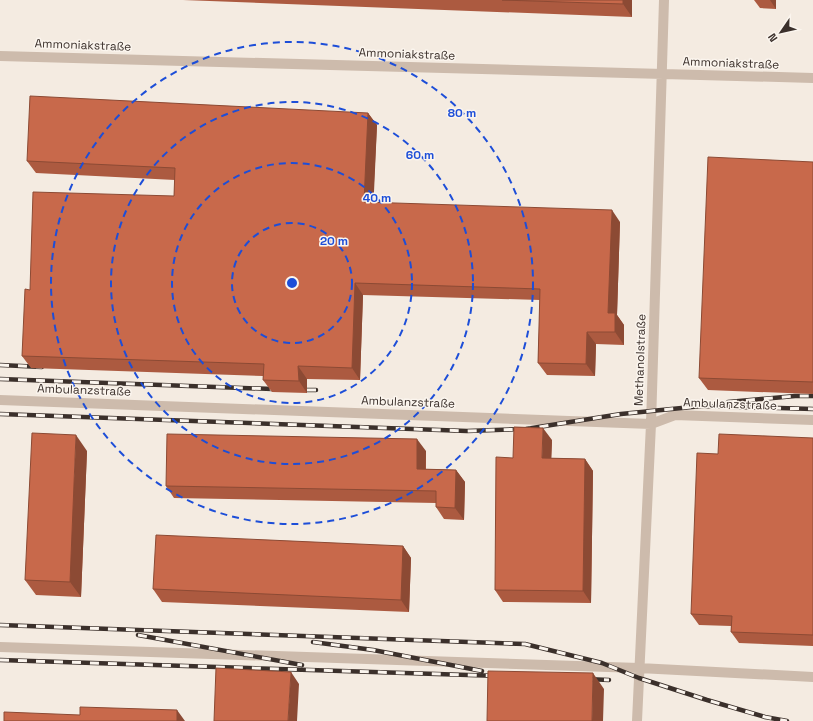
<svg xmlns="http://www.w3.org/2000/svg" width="813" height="721" viewBox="0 0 813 721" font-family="'Space Grotesk',sans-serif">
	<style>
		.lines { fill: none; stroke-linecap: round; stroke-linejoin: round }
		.minor { stroke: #cdbbac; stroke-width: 10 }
		.rail-casing { stroke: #3b302b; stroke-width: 4.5 }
		.rail { stroke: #fbf5ee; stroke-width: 3; stroke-dasharray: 9; stroke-linecap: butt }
		.wall { fill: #ac5a40 }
		.shaded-wall { fill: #8c4a34 }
		.building { fill: #c8694b; stroke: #8c4a34 }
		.ring { fill: none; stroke: #1d4ed8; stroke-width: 2; stroke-dasharray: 7 5 }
		.labels { text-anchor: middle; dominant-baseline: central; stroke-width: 3; stroke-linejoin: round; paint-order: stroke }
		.street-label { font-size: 12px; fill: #3b302b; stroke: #fbf5ee }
		.centre { fill: #1d4ed8; stroke: #fbf5ee; stroke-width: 2 }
		.ring-label { font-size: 12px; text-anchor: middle; font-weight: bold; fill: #1d4ed8; stroke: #fbf5ee; stroke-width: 3; stroke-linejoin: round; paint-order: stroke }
	</style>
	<rect width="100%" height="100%" fill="#f4ebe1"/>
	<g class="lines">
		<path class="minor" d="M0 56 813 78
			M0 400 651 424 675 415 813 420
			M0 647 639 668 813 677
			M637 721 651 424 664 0"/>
		<g class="rail-casing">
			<path id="rail" d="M0 365 42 367
				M0 379 272 389
				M307 390H316
				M728 402 795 396H813
				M0 414 467 431 526 429 621 414 702 406 813 409
				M0 625 525 644 602 663 639 678 707 700 765 717 787 721
				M138 635 302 665
				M313 642 373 650 482 671
				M0 660 500 676
				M586 679 609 680"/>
		</g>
		<use href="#rail" class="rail"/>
	</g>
	<path class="wall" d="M183 0H632V17Z
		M754 0H776V9L760 8Z
		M368 113 377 125 373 202 620 222 617 315 624 325V345L596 344 595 376 547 375 538 363 540 300 363 295 360 380 307 379V393L272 392 263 380V376L31 368 22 356 30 290 174 196 175 180 36 173 27 161Z
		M813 162V394L708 390 699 378Z
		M813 438V646L739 643 731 632V626L699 625 691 614Z
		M552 440 551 458 585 459 593 471 591 603 503 602 495 590Z
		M87 451 81 597 36 595 25 580Z
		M426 451V469L456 470 465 482 464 520 444 519 436 507V503L174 498 166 486Z
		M403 546 411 558 409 612 162 602 153 589Z"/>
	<path class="shaded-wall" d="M623 0H632V17L623 4Z
		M770 0H776V9Z
		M368 113 377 125 373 214 364 202Z
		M612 210 620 222 617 315 624 325V345L615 332 608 313Z
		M355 283 363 295 360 380 352 368Z
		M587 332 596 344 595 376 586 364Z
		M298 366 307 379V393L299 381Z
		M543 428 552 440 551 470 542 458Z
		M76 435 87 451 81 597 70 582Z
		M417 439 426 451 425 481 417 469Z
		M585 459 593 471 591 603 583 591Z
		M456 470 465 482 464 520 455 508Z
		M403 546 411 558 409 612 401 600Z
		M291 672 299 684 297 721H288Z
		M593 673 604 689 603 721H592Z
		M177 710 185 721H177Z"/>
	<path class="building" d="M502 0H623V4Z
		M30 96 368 113 364 202 612 210 608 313H615V332H587L586 364 538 363 540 289 355 283 352 368 298 366 299 381 263 380 264 364 22 356 25 289 30 290 33 192 174 196 175 168 27 161Z
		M708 157 813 162V382L699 378Z
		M514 427 543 428 542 458 585 459 583 591 495 590 496 457 513 458Z
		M32 433 76 435 70 582 25 580Z
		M167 434 417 439V469L456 470 455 508 436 507V491L166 486Z
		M719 434 813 438V635L731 632 732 616 691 614 697 453 718 454Z
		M156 535 403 546 401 600 153 589Z
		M216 668 291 672 288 721H214Z
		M488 671 593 673 592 721H487Z
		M80 707 177 710V721H4V712L80 715Z"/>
	<g class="ring">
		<circle cx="292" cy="283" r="60"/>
		<circle cx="292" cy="283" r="120"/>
		<circle cx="292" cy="283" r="181"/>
		<circle cx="292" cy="283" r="241"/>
	</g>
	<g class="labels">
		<g class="street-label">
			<text transform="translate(83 45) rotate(2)">Ammoniakstraße</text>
			<text transform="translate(407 54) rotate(2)">Ammoniakstraße</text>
			<text transform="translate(731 63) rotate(2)">Ammoniakstraße</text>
			<text transform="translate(640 360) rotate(-88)">Methanolstraße</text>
			<text transform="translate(84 390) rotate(2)">Ambulanzstraße</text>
			<text transform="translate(408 402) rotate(2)">Ambulanzstraße</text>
			<text transform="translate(730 404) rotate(2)">Ambulanzstraße</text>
		</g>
	</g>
	<circle cx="292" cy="283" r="6" class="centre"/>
	<g class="ring-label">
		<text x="462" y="117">80 m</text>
		<text x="420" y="159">60 m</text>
		<text x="377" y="202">40 m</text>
		<text x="334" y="245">20 m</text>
	</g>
	<g transform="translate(781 32) rotate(236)" stroke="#fbf5ee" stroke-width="3" paint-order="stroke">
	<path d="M0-3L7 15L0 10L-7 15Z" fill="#3b302b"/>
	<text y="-6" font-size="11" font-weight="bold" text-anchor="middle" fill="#3b302b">N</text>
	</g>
</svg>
